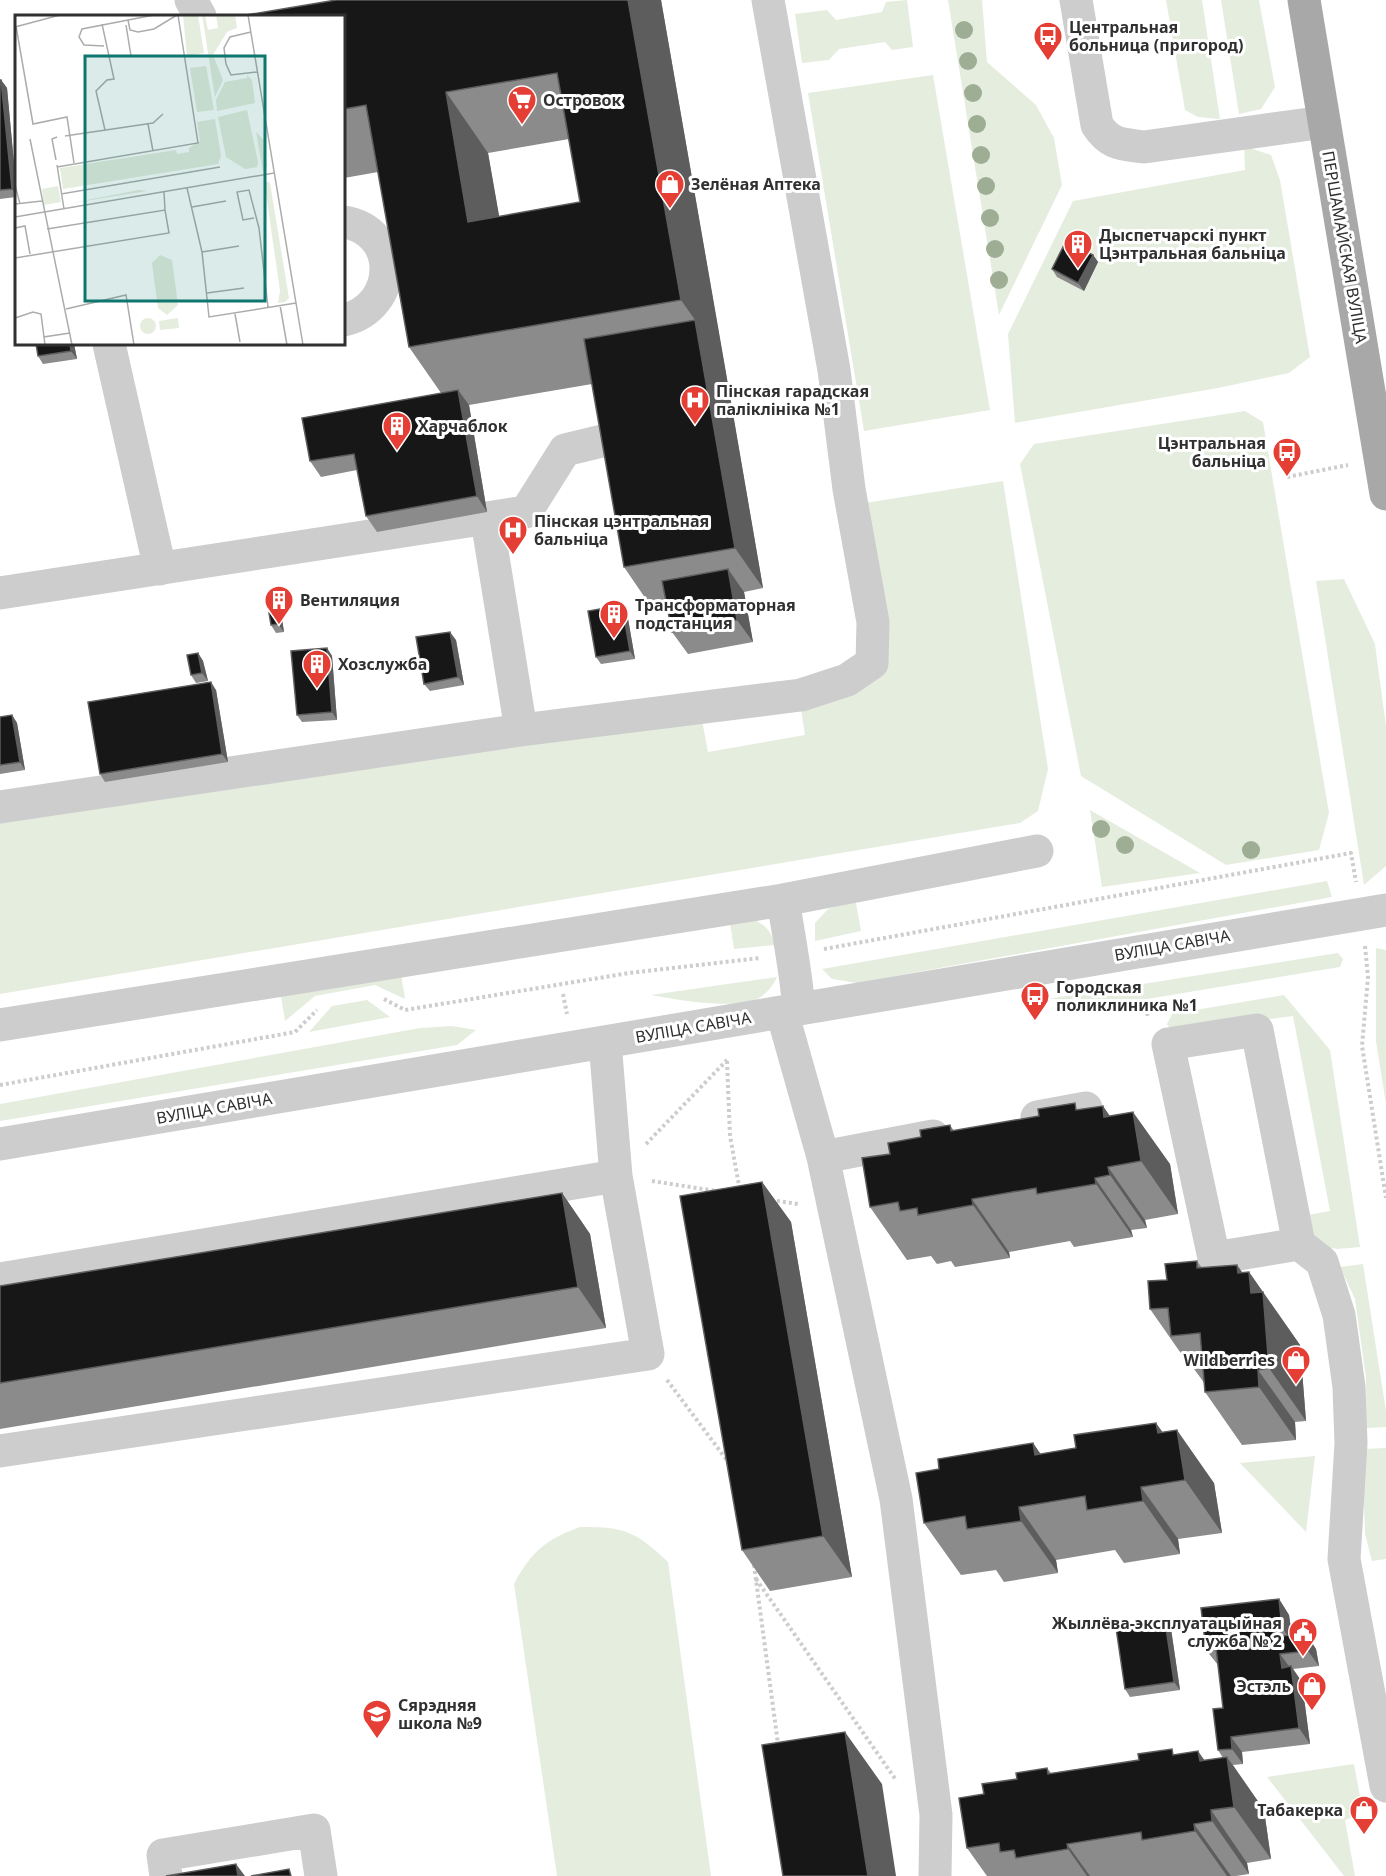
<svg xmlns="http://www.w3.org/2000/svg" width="1386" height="1876" viewBox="0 0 1386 1876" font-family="'Noto Sans',sans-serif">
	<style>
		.green { fill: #e5eddf }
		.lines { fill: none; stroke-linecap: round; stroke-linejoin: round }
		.path { stroke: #cdcdcd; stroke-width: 4; stroke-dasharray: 3 3; stroke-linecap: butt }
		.minor { stroke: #cdcdcd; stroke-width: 33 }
		.major { stroke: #a8a8a8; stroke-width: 33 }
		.tree { fill: #9dae94 }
		.wall { fill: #8b8b8b; fill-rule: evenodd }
		.shaded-wall { fill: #5d5d5d }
		.building { fill: #171717; stroke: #5d5d5d; stroke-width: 1.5; fill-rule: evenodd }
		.labels { text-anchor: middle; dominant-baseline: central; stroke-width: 6; stroke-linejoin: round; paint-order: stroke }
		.poi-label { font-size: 16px; font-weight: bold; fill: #303030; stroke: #fff; text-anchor: start }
		.street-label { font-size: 16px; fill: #303030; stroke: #fff }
		.inset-road { fill: none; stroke: #acacac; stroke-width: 1.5 }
		.view { fill: #0f766e; fill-opacity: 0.15; stroke: #0f766e; stroke-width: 3 }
		.inset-edge { fill: none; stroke: #303030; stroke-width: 3 }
	</style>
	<rect width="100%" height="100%" fill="#fff"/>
	<path class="green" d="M907 0 913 47 892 50 885 42 839 49 829 60 802 63 795 14 827 10 836 20 882 12 886 2Z
		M948 0H982L987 62 1036 105 1054 138 1062 185 999 315Z
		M1166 0H1202L1220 119 1198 117 1185 110Z
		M1221 0H1259L1275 87 1261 109 1239 114Z
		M933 75 990 410 864 431 808 93Z
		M1244 146 1271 155 1280 180 1310 357 1289 373 1218 388 1015 423 1008 334 1073 201 1245 170Z
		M1245 411 1263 422 1329 813 1319 850 1226 865 1081 776 1020 464 1034 444Z
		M1003 481 1048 769 1038 811 1020 823 0 994V819L702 720 708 752 805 735 800 703 874 680 865 503Z
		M1344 579 1375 644 1386 726V866L1364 885 1316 581Z
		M1090 810 1200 873 1102 887Z
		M1327 881 1332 897 857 983 832 979 822 969Z
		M846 903H856L861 931 815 941V923L828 909Z
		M748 918C763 922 771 930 775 945L734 949 730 923Z
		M1376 948 1386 950V1104L1376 1041Z
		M1338 953 1343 959 1340 967 1147 999H1048Z
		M401 974 405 999 375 985 315 996 285 1021 281 996Z
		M777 977C773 986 765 996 755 1000 729 1009 677 1000 651 995Z
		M1284 995 1330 1050 1360 1247 1338 1249 1324 1247 1310 1230 1308 1215 1330 1211 1293 1016 1172 1032 1167 1024 1172 1014Z
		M367 1000 390 1017 309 1032 332 1006Z
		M452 1026 476 1030 457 1045 0 1121V1104L420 1028Z
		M1363 1264 1386 1411V1427L1366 1428V1378L1355 1299 1340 1267Z
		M1386 1448V1559L1372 1561 1365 1534 1362 1449Z
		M1315 1456 1306 1532 1240 1463Z
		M580 1527C626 1527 635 1531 668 1562L711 1876H557L514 1584C532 1551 545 1540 580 1527Z
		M1354 1764 1363 1813 1345 1820 1355 1876H1344L1267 1777Z"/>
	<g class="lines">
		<path class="path" d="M1287 477 1348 465
			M1365 946 1368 977 1362 1046 1386 1198
			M824 949 1351 853 1356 882
			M563 994 567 1014
			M384 999 405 1010 629 973 760 958
			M1031 1005 1035 1021
			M1146 1007 1148 1018
			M727 1061 730 1136 740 1191
			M0 1085 295 1032 317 1010
			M646 1144 727 1060
			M652 1181 716 1191
			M771 1200 798 1204
			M667 1380 729 1463
			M754 1565 778 1744
			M756 1579 896 1780"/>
		<path class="minor" d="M191 0 200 16
			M1076 0 1097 125C1110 145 1122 144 1144 147L1324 122
			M344 222C401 231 399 307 344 320
			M109 344 160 569
			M487 520 521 730
			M0 593 526 512 565 450 602 441
			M0 807 521 730 801 695 847 680 872 663 873 622 849 489 834 370 768 0
			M783 900C789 937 796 972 799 1009
			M782 1012 823 1157 896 1499 936 1815 935 1876
			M0 1025 783 900 1037 851
			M605 1042 616 1176
			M1037 1117 1086 1108
			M0 1144 1386 910
			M823 1157 933 1136
			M1299 1244 1214 1258 1168 1044 1257 1030 1299 1244 1322 1262 1339 1315 1349 1387 1351 1443 1344 1559 1386 1786
			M0 1279 616 1176 648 1354 0 1451
			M166 1876 163 1855 314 1830 321 1876"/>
		<path class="major" d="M1304 0 1386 494"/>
	</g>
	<g class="tree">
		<circle cx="964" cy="30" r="9"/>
		<circle cx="968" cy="61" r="9"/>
		<circle cx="973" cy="93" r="9"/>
		<circle cx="977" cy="124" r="9"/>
		<circle cx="981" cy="155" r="9"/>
		<circle cx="986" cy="186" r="9"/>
		<circle cx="990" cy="218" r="9"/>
		<circle cx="995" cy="249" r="9"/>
		<circle cx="999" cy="280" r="9"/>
		<circle cx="1101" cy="829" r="9"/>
		<circle cx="1125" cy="845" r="9"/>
		<circle cx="1251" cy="850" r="9"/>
	</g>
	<path class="wall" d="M336 0H661L763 588 744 592 753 642 688 654 672 632 667 606 652 608 624 567 592 384 469 405 487 512 377 532 366 516 357 470 321 477 310 461 441 393 409 347 378 172 344 178V16ZM569 139 580 202 499 217 488 153Z
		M0 80H1L7 88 16 185V197L0 199Z
		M1093 255 1098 262 1084 291 1057 277 1052 269Z
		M74 344 77 359 43 364 38 356Z
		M622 605 627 613 635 659 601 664 596 657Z
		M277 612 282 619 284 632 276 633 271 625Z
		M456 640 464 685 430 691 424 684Z
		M327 648 332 656 337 720 302 722 297 715Z
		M198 653 203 661 208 681 196 683 191 675Z
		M216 690 228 762 105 782 100 774Z
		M12 715 17 723 25 770 0 774V717Z
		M1080 1109 1110 1116 1170 1164 1178 1214 1145 1220 1147 1228 1131 1230 1133 1237 1074 1247 1070 1241 1009 1252 1010 1258 955 1267 951 1261 937 1264 931 1256 907 1260 870 1207 890 1154 921 1137 950 1125 954 1131Z
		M762 1182 791 1222 852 1577 770 1591 742 1550Z
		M562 1193 590 1234 606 1328 0 1429V1286Z
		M1197 1261 1202 1268 1243 1273 1249 1272 1300 1345 1306 1421 1295 1422 1296 1440 1242 1445 1205 1392V1384L1189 1362H1187L1150 1309 1167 1280Z
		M1163 1432 1214 1483 1222 1533 1178 1539 1180 1554 1124 1563 1115 1550 1056 1560 1058 1573 1004 1582 996 1570 961 1575 924 1523 939 1469 1033 1443 1040 1454Z
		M1279 1599 1289 1615 1292 1635 1316 1649 1319 1666 1293 1669 1302 1682 1310 1744 1242 1752 1243 1764 1233 1765 1264 1810 1271 1859 1247 1863 1249 1874 1236 1876H987L967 1848 984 1794 1017 1779 1047 1768 1051 1773 1176 1755 1205 1760 1223 1758 1218 1750 1223 1708 1218 1665 1206 1650Z
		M1165 1621 1171 1629 1180 1690 1130 1697 1125 1689Z"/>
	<path class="shaded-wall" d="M628 0H661L724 361 681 300Z
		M1 80 7 88 16 185V195L12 189Z
		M446 92 488 153 511 283 468 222Z
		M1093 255 1098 262 1084 291 1078 283Z
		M695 320 724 361 763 588 735 548Z
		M70 344H74L77 359 71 351Z
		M458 390 469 405 487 512 477 496Z
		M728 569 744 592 753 642 737 620Z
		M622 605 627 613 635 659 630 651Z
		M277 612 282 619 284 632 278 624Z
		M450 632 456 640 464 685 458 677Z
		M327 648 332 656 337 720 332 712Z
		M198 653 203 661 208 681 202 673Z
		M211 682 216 690 228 762 222 754Z
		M12 715 17 723 25 770 20 762Z
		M1103 1106 1139 1158 1104 1117Z
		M1133 1112 1170 1164 1178 1214 1141 1161Z
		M1108 1167 1145 1220 1147 1228 1110 1175Z
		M1095 1178 1131 1230 1133 1237 1096 1184Z
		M762 1182 791 1222 852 1577 823 1536Z
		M562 1193 590 1234 606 1328 578 1287Z
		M972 1199 1009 1252 1010 1258 973 1205Z
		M1237 1265 1250 1283 1249 1272 1300 1345 1306 1421 1269 1368 1238 1273Z
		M1258 1370 1295 1422 1296 1440 1259 1387Z
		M1156 1423 1182 1459 1177 1430 1214 1483 1222 1533 1185 1480 1158 1433Z
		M1033 1443 1070 1496 1035 1455Z
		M1141 1487 1178 1539 1180 1554 1143 1501Z
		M1019 1507 1056 1560 1058 1573 1021 1521Z
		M1279 1599 1289 1615 1293 1643 1282 1628Z
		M1165 1621 1171 1629 1180 1690 1174 1682Z
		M1273 1629 1284 1644 1274 1637Z
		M1306 1633 1316 1649 1319 1666 1308 1651Z
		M1280 1654 1291 1669 1282 1668Z
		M1291 1666 1302 1682 1310 1744 1299 1728Z
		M845 1732 882 1784 896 1876H868Z
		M1231 1737 1242 1752 1243 1764 1232 1749Z
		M1198 1751 1233 1801 1227 1757 1264 1810 1271 1859 1234 1807 1200 1761Z
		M1211 1810 1247 1863 1249 1874 1212 1821Z
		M1194 1824 1231 1876H1227L1195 1831Z
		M1067 1844 1090 1876H1087L1068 1849Z
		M236 1864 245 1876H238Z"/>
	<path class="building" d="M336 0H628L681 300 409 347 366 105 344 109V16H240ZM557 73 580 202 468 222 446 92Z
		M0 80H1L12 189 0 190Z
		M1066 241 1093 255 1078 283 1052 269Z
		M695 320 735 548 624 567 584 339Z
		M36 344H70L71 351 38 356Z
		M458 390 477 496 366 516 354 454 310 461 302 418Z
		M728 569 737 620 672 632 662 581Z
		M622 605 630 651 596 657 588 611Z
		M277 612 278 624 271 625 269 613Z
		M450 632 458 677 424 684 416 637Z
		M327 648 332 712 297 715 291 651Z
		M198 653 202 673 191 675 187 655Z
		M211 682 222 754 100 774 88 702Z
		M12 715 20 762 0 765V717Z
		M1075 1103 1076 1110 1103 1106 1104 1117 1133 1112 1141 1161 1108 1167 1110 1175 1095 1178 1096 1184 1037 1194 1036 1188 972 1199 973 1205 918 1215 917 1208 900 1211 898 1202 870 1207 862 1158 890 1154 888 1143 921 1137 920 1130 950 1125 951 1131 1039 1116 1038 1109Z
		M762 1182 823 1536 742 1550 680 1196Z
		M562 1193 578 1287 0 1383V1286Z
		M1197 1261V1268L1237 1265 1238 1273 1249 1272 1251 1293 1263 1292 1269 1368 1258 1370 1259 1387 1205 1392 1200 1333 1171 1336 1168 1308 1150 1309 1148 1281 1167 1280 1165 1264Z
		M1156 1423 1158 1433 1177 1430 1185 1480 1141 1487 1143 1501 1087 1510 1085 1496 1019 1507 1021 1521 967 1529 965 1516 924 1523 916 1473 939 1469 938 1459 1033 1443 1035 1455 1076 1448 1074 1435Z
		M1279 1599 1282 1628 1273 1629 1274 1637 1306 1633 1308 1651 1280 1654 1282 1668 1291 1666 1299 1728 1231 1737 1232 1749 1218 1750 1213 1709 1223 1708 1216 1648 1206 1650 1201 1608Z
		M1165 1621 1174 1682 1125 1689 1116 1628Z
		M845 1732 868 1876H783L762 1745Z
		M1172 1749 1173 1755 1198 1751 1200 1761 1227 1757 1234 1807 1211 1810 1212 1821 1194 1824 1195 1831 1142 1840 1141 1832 1067 1844 1068 1849 1016 1858 1014 1850 1000 1852 999 1843 967 1848 959 1798 984 1794 982 1784 1017 1779 1016 1773 1047 1768 1048 1774 1139 1760 1138 1754Z
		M236 1864 238 1876H166Z
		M289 1869 291 1876H251Z"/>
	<defs>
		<g id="bus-pin" transform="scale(1.5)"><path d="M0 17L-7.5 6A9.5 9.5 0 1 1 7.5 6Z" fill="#e43e35" stroke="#fff"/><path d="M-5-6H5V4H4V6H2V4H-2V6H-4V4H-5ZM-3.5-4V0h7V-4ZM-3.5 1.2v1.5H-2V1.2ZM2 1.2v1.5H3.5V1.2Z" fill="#fff"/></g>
		<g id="supermarket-pin" transform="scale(1.5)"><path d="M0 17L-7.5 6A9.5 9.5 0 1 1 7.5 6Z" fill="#e43e35" stroke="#fff"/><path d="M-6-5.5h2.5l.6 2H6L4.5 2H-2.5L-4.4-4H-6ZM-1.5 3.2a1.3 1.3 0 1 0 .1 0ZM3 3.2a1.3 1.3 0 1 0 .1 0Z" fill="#fff"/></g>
		<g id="shop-pin" transform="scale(1.5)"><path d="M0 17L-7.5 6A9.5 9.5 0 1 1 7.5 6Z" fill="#e43e35" stroke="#fff"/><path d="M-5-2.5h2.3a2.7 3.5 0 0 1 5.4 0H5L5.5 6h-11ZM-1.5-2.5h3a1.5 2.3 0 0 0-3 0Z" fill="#fff"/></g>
		<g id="building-pin" transform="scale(1.5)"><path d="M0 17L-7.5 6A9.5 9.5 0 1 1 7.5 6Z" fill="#e43e35" stroke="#fff"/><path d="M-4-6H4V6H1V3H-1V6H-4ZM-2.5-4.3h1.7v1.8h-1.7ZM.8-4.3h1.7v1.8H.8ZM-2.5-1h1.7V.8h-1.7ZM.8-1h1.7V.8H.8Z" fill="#fff"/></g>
		<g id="hospital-pin" transform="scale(1.5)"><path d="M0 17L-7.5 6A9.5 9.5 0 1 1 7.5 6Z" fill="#e43e35" stroke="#fff"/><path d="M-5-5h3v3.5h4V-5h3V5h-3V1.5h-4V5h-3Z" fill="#fff"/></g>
		<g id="civic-pin" transform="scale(1.5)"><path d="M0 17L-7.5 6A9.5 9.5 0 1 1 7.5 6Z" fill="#e43e35" stroke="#fff"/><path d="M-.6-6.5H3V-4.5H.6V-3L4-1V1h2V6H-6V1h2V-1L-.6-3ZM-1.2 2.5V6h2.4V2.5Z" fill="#fff"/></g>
		<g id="school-pin" transform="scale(1.5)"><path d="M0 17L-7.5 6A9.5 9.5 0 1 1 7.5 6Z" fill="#e43e35" stroke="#fff"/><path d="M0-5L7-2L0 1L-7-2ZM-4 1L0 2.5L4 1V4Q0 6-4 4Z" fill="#fff"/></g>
	</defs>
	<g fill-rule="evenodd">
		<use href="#bus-pin" x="1048" y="36"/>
		<use href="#supermarket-pin" x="522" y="100"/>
		<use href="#shop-pin" x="670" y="184"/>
		<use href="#building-pin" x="1078" y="244"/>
		<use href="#hospital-pin" x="695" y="400"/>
		<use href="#building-pin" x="397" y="426"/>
		<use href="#bus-pin" x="1287" y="452"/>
		<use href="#hospital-pin" x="513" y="530"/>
		<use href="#building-pin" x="279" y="600"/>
		<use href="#building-pin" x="614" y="614"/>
		<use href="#building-pin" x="317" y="664"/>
		<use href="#bus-pin" x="1035" y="996"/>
		<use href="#shop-pin" x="1296" y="1360"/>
		<use href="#civic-pin" x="1303" y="1632"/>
		<use href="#shop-pin" x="1312" y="1686"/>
		<use href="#school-pin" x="377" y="1714"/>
		<use href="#shop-pin" x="1364" y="1810"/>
	</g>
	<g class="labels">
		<g class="poi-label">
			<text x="1069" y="27">Центральная<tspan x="1069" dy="18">больница (пригород)</tspan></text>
			<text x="543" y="100">Островок</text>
			<text x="691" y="184">Зелёная Аптека</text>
			<text x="1099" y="235">Дыспетчарскі пункт<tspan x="1099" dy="18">Цэнтральная бальніца</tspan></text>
			<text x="716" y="391">Пінская гарадская<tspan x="716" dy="18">паліклініка №1</tspan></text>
			<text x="418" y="426">Харчаблок</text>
			<text x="1266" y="443" text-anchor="end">Цэнтральная<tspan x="1266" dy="18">бальніца</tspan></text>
			<text x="534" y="521">Пінская цэнтральная<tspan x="534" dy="18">бальніца</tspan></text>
			<text x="300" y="600">Вентиляция</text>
			<text x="635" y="605">Трансформаторная<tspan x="635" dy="18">подстанция</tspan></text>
			<text x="338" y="664">Хозслужба</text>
			<text x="1056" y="987">Городская<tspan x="1056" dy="18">поликлиника №1</tspan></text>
			<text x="1275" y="1360" text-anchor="end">Wildberries</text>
			<text x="1282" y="1623" text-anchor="end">Жыллёва-эксплуатацыйная<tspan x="1282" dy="18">служба № 2</tspan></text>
			<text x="1291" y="1686" text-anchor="end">Эстэль</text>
			<text x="398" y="1705">Сярэдняя<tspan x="398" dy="18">школа №9</tspan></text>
			<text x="1343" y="1810" text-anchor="end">Табакерка</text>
		</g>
		<g class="street-label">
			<text transform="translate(1345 247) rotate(80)">ПЕРШАМАЙСКАЯ ВУЛІЦА</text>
			<text transform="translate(1172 945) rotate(-10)">ВУЛІЦА САВІЧА</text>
			<text transform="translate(693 1027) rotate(-10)">ВУЛІЦА САВІЧА</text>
			<text transform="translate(214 1108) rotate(-10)">ВУЛІЦА САВІЧА</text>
		</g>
	</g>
	<g transform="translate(15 15)">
		<rect width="330" height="330" fill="#fff"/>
		<path d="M168 0H183L189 38 172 41ZM187 0H190L193 15 203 13 201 0H220L222 13 212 17 198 40 208 65 200 82ZM191 51 199 95 182 97 175 53ZM232 60 237 65 240 88 202 96 201 85 210 67 232 63ZM232 95 243 147 242 152 230 154 211 142 203 102ZM200 104 206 141 203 149 48 174 45 153 161 135 162 139 174 137V133L185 126 182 107ZM241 117 249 125 252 151 248 157ZM249 165 255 168 274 283 270 287 263 288 265 276ZM43 171 46 187 29 190 27 174ZM124 175 132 176 51 189ZM145 240 157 245 163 290 152 300 143 293 137 248ZM163 303 164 313 145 315 144 306ZM125 311a8 8 0 1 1 16 0a8 8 0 1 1-16 0Z" fill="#e5eddf"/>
		<path class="inset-road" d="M233 0 288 330M113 5 115 15 123 17 139 14 162 0M87 9 99 64 92 65 81 76 90 115M111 10 116 41M1 11 18 109 52 102 59 148M0 12 45 0M236 17 215 22 209 33 211 49 216 60 242 57M89 31 69 30 64 22 67 14 139 0M133 109 138 136M50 121 138 108 148 99M15 124 57 330M41 145 37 124 42 122M42 150 49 194M42 152 183 128 163 0M0 170 5 189M172 173 187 237 194 302 281 288M149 177 150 195M46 179 205 152M0 189 27 186M177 192 211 186M0 202 259 158M239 203 228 205 222 177 234 175 244 213 253 292M0 213 10 211 15 239M187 237 224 231M0 243 154 218 150 195 32 214M192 278 229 273M265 290 272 330M51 294 111 280 119 330M220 299 225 327M0 303 18 297 26 299 29 322M30 330 29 322 55 318"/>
		<path class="view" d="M70 41H250V286H70Z"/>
		<rect width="330" height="330" class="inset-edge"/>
	</g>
</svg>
